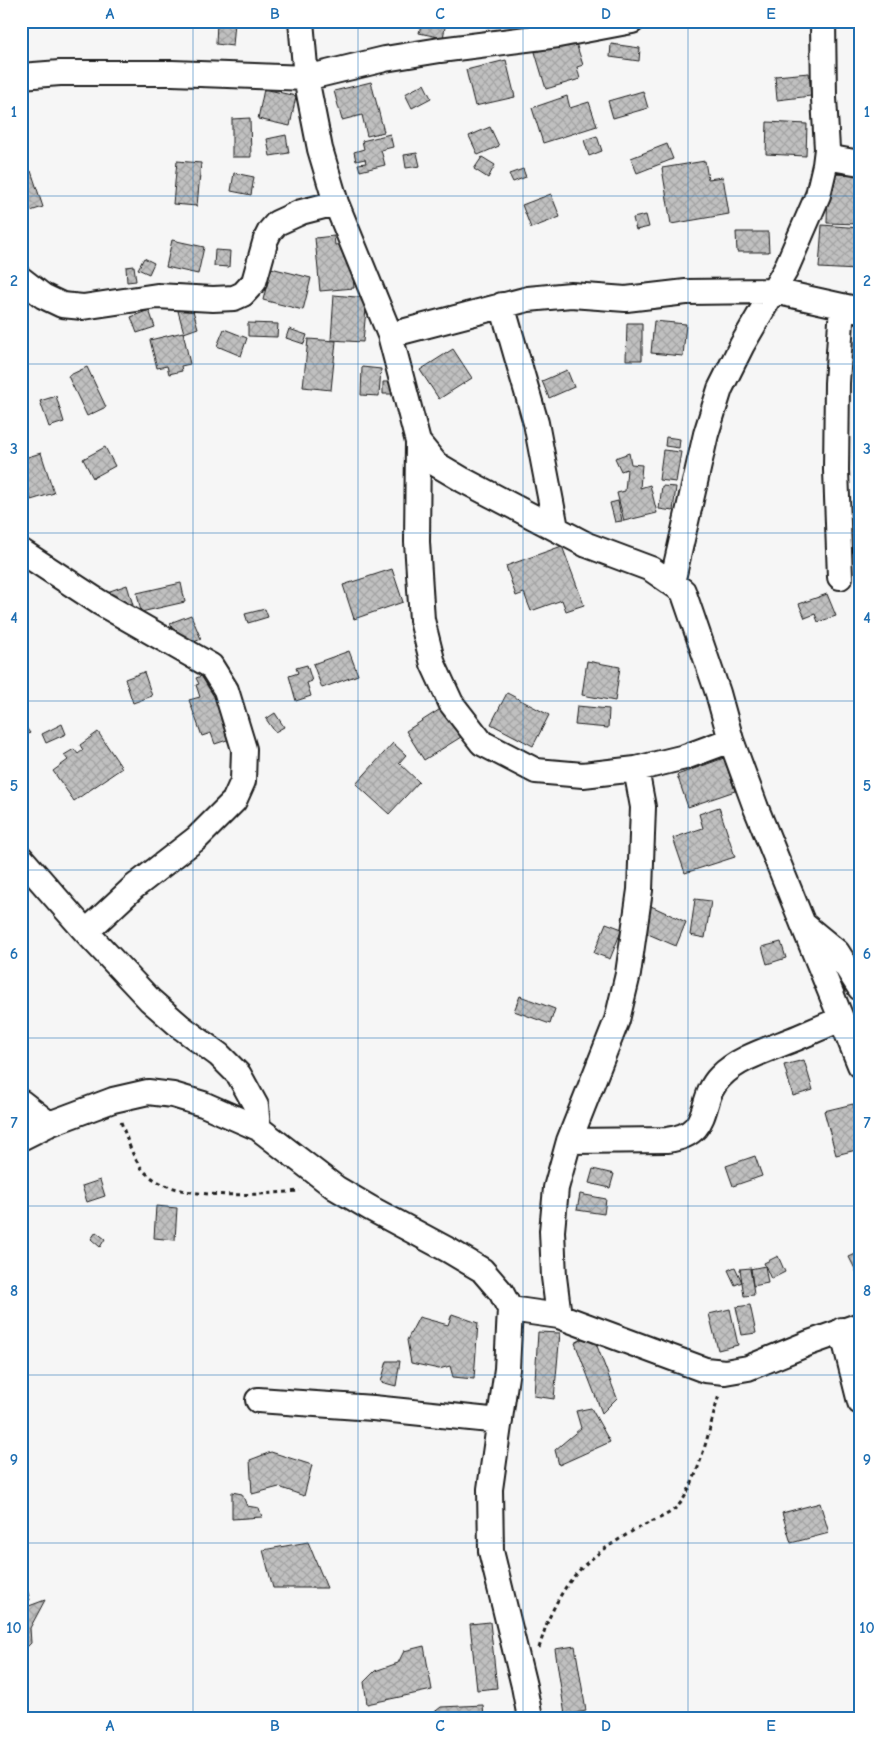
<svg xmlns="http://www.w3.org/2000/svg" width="881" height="1739" viewBox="0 0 881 1739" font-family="'Comic Neue',sans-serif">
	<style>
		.building { fill: url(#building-cross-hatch); stroke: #1c1c1c }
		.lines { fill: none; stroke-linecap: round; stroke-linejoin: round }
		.street-casing { stroke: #1c1c1c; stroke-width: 28 }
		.path { stroke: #1c1c1c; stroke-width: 3; stroke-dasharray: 4 4; stroke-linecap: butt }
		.street { stroke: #fff; stroke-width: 24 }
		.grid { fill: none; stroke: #1f6fb2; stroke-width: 1; stroke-opacity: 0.55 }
		.neatline { fill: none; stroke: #1f6fb2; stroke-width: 2 }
		.grid-label { font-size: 16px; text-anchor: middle; font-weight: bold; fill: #1f6fb2 }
	</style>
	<defs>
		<pattern id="building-cross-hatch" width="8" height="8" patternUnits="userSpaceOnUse" patternTransform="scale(1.25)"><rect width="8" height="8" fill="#c0c0c0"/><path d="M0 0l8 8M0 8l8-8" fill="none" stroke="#a4a4a4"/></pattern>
	</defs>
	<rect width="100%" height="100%" fill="#f6f6f6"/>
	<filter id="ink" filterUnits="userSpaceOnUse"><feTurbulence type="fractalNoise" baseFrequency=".02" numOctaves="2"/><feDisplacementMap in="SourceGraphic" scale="10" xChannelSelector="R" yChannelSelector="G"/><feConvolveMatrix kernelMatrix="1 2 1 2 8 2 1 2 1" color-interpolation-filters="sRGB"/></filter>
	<g filter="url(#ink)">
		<path class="building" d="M217 21 235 22 233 46 216 44Z
			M422 21 446 22 443 38 419 33Z
			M575 40 583 65 577 67 580 79 546 89 535 52Z
			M611 44 640 48 639 61 610 57Z
			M506 60 515 97 475 106 466 70Z
			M809 73 811 96 777 100 775 76Z
			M371 82 384 132 367 136 362 115 342 120 334 91Z
			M424 84 431 98 412 108 405 94Z
			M264 89 296 96 290 126 258 119Z
			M643 91 648 108 613 118 608 101Z
			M567 96 570 108 589 102 597 126 543 143 532 108Z
			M250 118 251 157H232V119Z
			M767 122 807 124 806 156 766 154Z
			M490 127 499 146 478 155 469 136Z
			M390 134 393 147 381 150 385 165 360 171 358 164 366 163 365 159 356 161 354 152 364 149 362 141Z
			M286 135 289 153 270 156 267 139Z
			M597 136 602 151 589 156 584 140Z
			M667 144 673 159 637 173 631 158Z
			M417 153 420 166 406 168 404 155Z
			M482 157 495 165 488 178 474 169Z
			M177 161 201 163 197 206 173 204Z
			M705 161 708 179 723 177 729 214 671 224 662 168Z
			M523 169 526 177 513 182 509 174Z
			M31 171 43 207 21 214V174Z
			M234 173 254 177 251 195 231 191Z
			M828 174 860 175V224L827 223Z
			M551 194 560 217 531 228 522 205Z
			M646 215 649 227 636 230 633 218Z
			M822 225 860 228 857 270 819 268Z
			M736 232H768L769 252H737Z
			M334 236 335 245 344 244 351 253 354 288 320 291 315 238Z
			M172 240 204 247 198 274 166 267Z
			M215 250 230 251 229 267 214 266Z
			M144 258 154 263 149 274 138 269Z
			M134 266 136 281 127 282 126 267Z
			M271 268 311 278 303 310 263 300Z
			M334 295 367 298 363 342 331 340Z
			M192 307 198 328 184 333 178 311Z
			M149 310 155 327 137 333 131 317Z
			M654 321 686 324 683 356 651 353Z
			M248 323 278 324 277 337 248 336Z
			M627 323H642V360H626Z
			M224 329 247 338 241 356 217 346Z
			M289 329 307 335 304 344 286 338Z
			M183 332 190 364 181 366 182 371 169 374 167 366 157 368 150 340Z
			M308 339 336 341 331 390 303 387Z
			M855 341H860V364H854Z
			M453 349 472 378 439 399 420 370Z
			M87 367 106 407 87 416 68 376Z
			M362 367 381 369 379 396 361 395Z
			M567 370 574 387 549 398 542 381Z
			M383 382H393V394H383Z
			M56 396 64 422 49 427 40 401Z
			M666 437 680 439 679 448 665 446Z
			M105 447 115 466 93 478 83 459Z
			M663 450 681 452 676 482 659 480Z
			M41 453 54 493 31 500 21 469V459Z
			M629 453 631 464 642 465 640 488 650 485 657 513 624 521 617 493 625 491 627 469 621 471 615 458Z
			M662 486 676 487 673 511 659 509Z
			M618 501 622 521 615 522 610 503Z
			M562 546 584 605 566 611 562 600 531 611 524 593 516 596 506 566Z
			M392 569 403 602 354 619 343 585Z
			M181 583 185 602 141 612 137 593Z
			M127 585 133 605 116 610 110 591Z
			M827 594 836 616 818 622 815 614 805 618 799 604Z
			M265 609 268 617 248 623 245 614Z
			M191 615 201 639 180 648 170 623Z
			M349 651 358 675 322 688 313 664Z
			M587 661 620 667 615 701 582 695Z
			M307 665 312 681 307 683 311 696 296 701 289 676 298 673 296 668Z
			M144 672 152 696 133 703 125 679Z
			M210 673 233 738 215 744 211 733 202 736 189 700 200 697 196 685 199 684 196 678Z
			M507 693 549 715 533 746 491 724Z
			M577 706 609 709 608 728 575 725Z
			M442 708 461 737 424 760 406 731Z
			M275 713 284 727 275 732 266 719Z
			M21 721 30 733 21 740Z
			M62 724 66 734 46 743 42 734Z
			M98 732 122 768 74 801 53 771 68 760 64 755 74 749 78 754 83 750 80 745Z
			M393 743 406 755 399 763 419 782 389 814 356 784Z
			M724 758 735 791 688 807 677 775Z
			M719 807 735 857 685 873 673 838 703 828 699 814Z
			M695 899 711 901 705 938 690 935Z
			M651 906 686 922 676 946 641 931Z
			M606 923 622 929 610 959 594 953Z
			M781 942 786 958 767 964 762 947Z
			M520 996 555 1009 550 1024 514 1011Z
			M804 1060 813 1090 793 1096 784 1065Z
			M853 1104 860 1130V1149L836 1155 824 1111Z
			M755 1156 762 1176 733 1186 726 1166Z
			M593 1169 614 1174 610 1188 589 1183Z
			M100 1180 105 1196 87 1202 82 1186Z
			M580 1194 606 1199 604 1214 577 1210Z
			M156 1206 177 1208 175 1240 154 1238Z
			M96 1232 105 1239 100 1247 91 1239Z
			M860 1252V1271L857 1273 849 1257Z
			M778 1256 785 1272 771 1279 764 1263Z
			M765 1266 768 1283 753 1286 750 1269Z
			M735 1267 742 1282 735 1285 728 1270Z
			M751 1268 754 1295 744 1296 740 1269Z
			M750 1305 756 1333 742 1335 736 1307Z
			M730 1309 738 1345 718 1350 709 1314Z
			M452 1314 478 1323 474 1379 453 1377 450 1366 439 1369 411 1363 407 1340 419 1317 448 1325Z
			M538 1332 560 1333 554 1399 534 1396Z
			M592 1333 617 1398 602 1413 575 1343Z
			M387 1361H400L396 1386 381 1382Z
			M591 1408 610 1442 559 1465 555 1450 581 1428 576 1411Z
			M271 1452 312 1465 304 1496 279 1487 252 1494 250 1460Z
			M232 1492 242 1494 247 1506 259 1508 262 1517 232 1519Z
			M820 1503 829 1533 791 1543 782 1513Z
			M308 1542 327 1588H273L263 1550Z
			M26 1585 30 1600 21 1602V1587Z
			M45 1600 30 1628 31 1643 21 1653V1609Z
			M490 1622 497 1688 477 1690 470 1624Z
			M424 1646 432 1690 367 1704 364 1682 375 1671 398 1663 404 1651Z
			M575 1646 586 1711 565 1715 555 1649Z
			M483 1705 484 1718H427L441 1707Z"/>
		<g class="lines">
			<g class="street-casing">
				<path id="street" d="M301 21 306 78 320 149 336 203 390 335 418 442 436 464 463 480 587 545 651 569 683 591 718 693 731 740 756 808 860 1065
					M21 76 60 73H172L306 78 385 59 440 50 558 35 632 21
					M826 157 860 163
					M21 279 43 296 62 305 83 307 157 296 213 299 234 298 243 294 254 282 266 239 270 231 277 223 301 212 336 203
					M502 305 536 423 556 528
					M390 335 528 299 571 295 626 299 686 292 774 291 860 310
					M418 442 417 542 422 620 433 664 451 703 482 743 536 771 583 775 636 769 685 757 731 740
					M21 551 99 602 211 666 226 690 244 749 243 781 234 801 197 838 134 887 86 932
					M840 577 836 470 837 383 842 306
					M672 583 706 434 720 389 742 345 785 271 818 195 825 165 827 149 824 98 823 21
					M21 858 86 932 150 1000 181 1027 219 1055 239 1075 256 1106 258 1128
					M803 924 837 952 860 988
					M21 1102 49 1124
					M21 1138 49 1124 113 1100 148 1092 173 1095 203 1104 258 1128 336 1188 370 1208 450 1251 482 1270 501 1292 510 1309 507 1369 490 1489 491 1551 524 1686 530 1718
					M569 1141 667 1140C714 1134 697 1100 720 1077 739 1057 773 1048 799 1037 813 1031 827 1025 841 1019
					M510 1309 559 1316 705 1370 725 1372 748 1368 809 1343 860 1325
					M559 1316 554 1277 552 1231 556 1188 569 1141 617 1020 628 974 640 890 643 807 636 769
					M842 1330 860 1402
					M258 1400 373 1408 500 1421"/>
			</g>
			<path class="path" d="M121 1122C127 1138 132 1158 144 1171 174 1204 259 1194 300 1191
				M539 1648C543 1636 546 1623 552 1612 571 1571 593 1555 631 1532 645 1523 666 1518 678 1506 698 1484 710 1425 719 1395"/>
			<use href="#street" class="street"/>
		</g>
	</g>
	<path class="grid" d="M193 21V1718M358 21V1718M523 21V1718M688 21V1718M21 196H860M21 364H860M21 533H860M21 701H860M21 870H860M21 1038H860M21 1206H860M21 1375H860M21 1543H860"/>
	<rect width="881" height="1739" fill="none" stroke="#fff" stroke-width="55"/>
	<rect x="28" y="28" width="826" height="1684" class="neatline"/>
	<g class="grid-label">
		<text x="110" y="19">A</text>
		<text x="275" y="19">B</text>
		<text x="440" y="19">C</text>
		<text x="606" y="19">D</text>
		<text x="771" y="19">E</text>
		<text x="14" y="117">1</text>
		<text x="867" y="117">1</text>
		<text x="14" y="286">2</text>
		<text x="867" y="286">2</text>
		<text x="14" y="454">3</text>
		<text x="867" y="454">3</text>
		<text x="14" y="623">4</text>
		<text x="867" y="623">4</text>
		<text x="14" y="791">5</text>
		<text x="867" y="791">5</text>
		<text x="14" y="959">6</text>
		<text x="867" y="959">6</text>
		<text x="14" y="1128">7</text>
		<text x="867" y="1128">7</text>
		<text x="14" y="1296">8</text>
		<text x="867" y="1296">8</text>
		<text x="14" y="1465">9</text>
		<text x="867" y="1465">9</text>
		<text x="14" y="1633">10</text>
		<text x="867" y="1633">10</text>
		<text x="110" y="1731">A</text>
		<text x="275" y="1731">B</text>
		<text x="440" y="1731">C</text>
		<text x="606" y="1731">D</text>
		<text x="771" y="1731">E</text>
	</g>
</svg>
